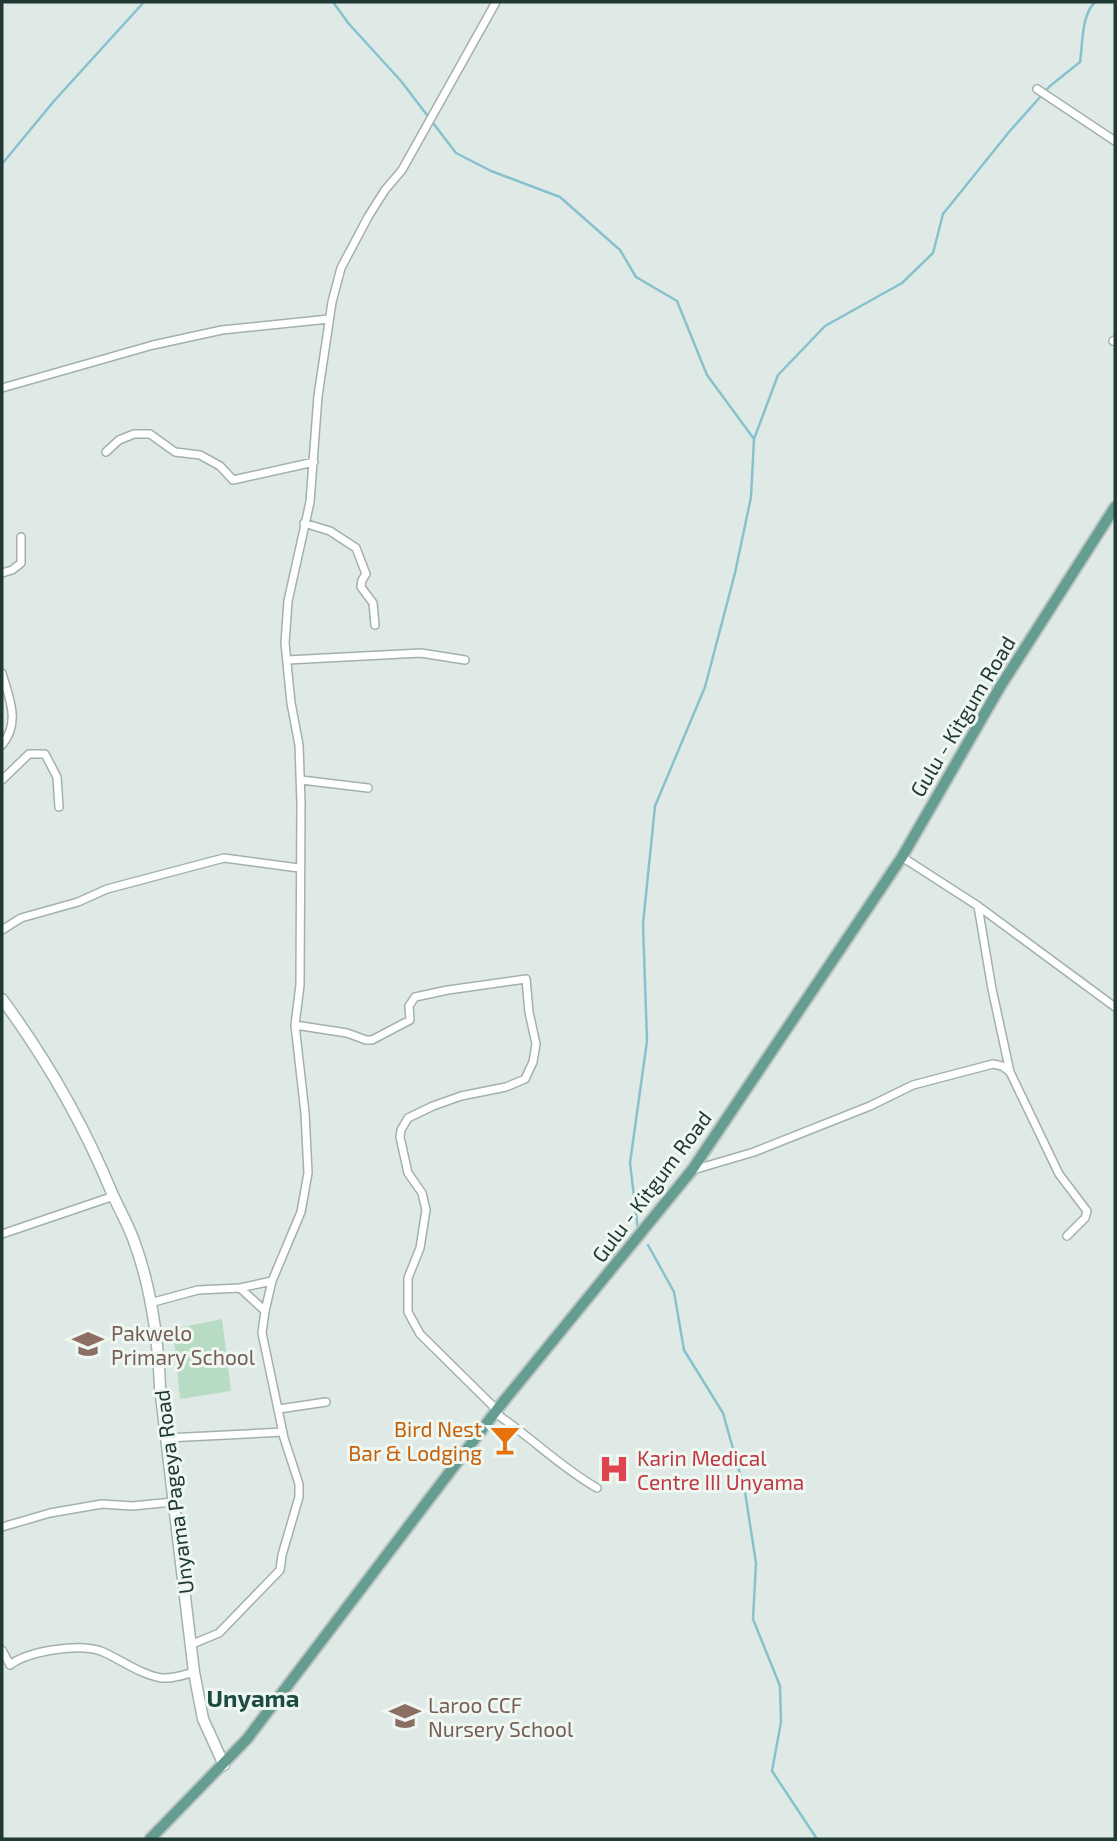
<svg xmlns="http://www.w3.org/2000/svg" width="1117" height="1841" viewBox="0 0 1117 1841" font-family="'Exo 2',sans-serif">
	<style>
		.green { fill: #b8dbc3 }
		.lines { fill: none; stroke-linecap: round; stroke-linejoin: round }
		.stream { stroke: #88c1ce; stroke-width: 2.5 }
		.street-casing { stroke: #a2b1ad; stroke-width: 10 }
		.secondary-casing { stroke: #9fb5ae; stroke-width: 13 }
		.primary-casing { stroke: #bcc4c2; stroke-width: 14 }
		.street { stroke: #fff; stroke-width: 7 }
		.secondary { stroke: #fff; stroke-width: 10 }
		.primary { stroke: #659e91; stroke-width: 10 }
		.labels { text-anchor: middle; dominant-baseline: central; stroke-width: 6; stroke-linejoin: round; paint-order: stroke }
		.street-label { font-size: 21px; fill: #213934; stroke: #eff7f3 }
		.education-label { font-size: 21px; fill: #785e54; stroke: #eff7f3; text-anchor: start }
		.food-label { font-size: 21px; fill: #c56008; stroke: #eff7f3; text-anchor: end }
		.health-label { font-size: 21px; fill: #be3a42; stroke: #eff7f3; text-anchor: start }
		.quarter-label { font-size: 24px; font-weight: bold; fill: #1e4b41; stroke: #eff7f3 }
	</style>
	<rect width="100%" height="100%" fill="#dfeae6"/>
	<path class="green" d="M222 1319 231 1391 180 1399 173 1329Z"/>
	<g class="lines">
		<path class="stream" d="M333 2 349 24 401 81 456 153 491 171 560 197 620 250 636 277 677 301 707 375 754 439 751 497 735 573 705 687 655 806 643 924 647 1041 630 1163 638 1230
			M2 164 54 101 144 2
			M754 439 778 375 825 326 902 283 933 253 943 214 1009 132 1050 86 1080 62C1083 43 1081 16 1095 2
			M648 1245 674 1292 684 1350 723 1413 745 1492 756 1563 753 1619 780 1686 781 1722 772 1771 817 1839"/>
		<g class="street-casing">
			<path id="street" d="M1037 89 1115 141
				M1113 341 1115 340
				M2 388 153 345 222 330 329 319
				M106 452 119 440 134 434H150L175 452 200 455 220 466 233 480 314 462
				M304 523 330 531 356 548 366 574 362 580 361 587 373 603 375 625
				M2 573 12 570 21 563V537
				M287 660 421 653 465 660
				M2 673C9 698 21 722 2 745
				M2 780 29 754H45L57 777 59 807
				M301 780 368 788
				M902 857 978 906 1115 1007
				M978 906 992 989 1010 1072 1059 1174 1087 1211 1085 1218 1067 1236
				M2 930 21 918 78 902 107 889 224 858 299 868
				M295 1025 347 1033 366 1040H372L410 1020 409 1006 415 997 448 990 526 979 529 1012 536 1044 533 1062 525 1079 506 1087 461 1096 433 1106 408 1118 401 1130 400 1137 408 1173 422 1193 426 1210 420 1248 408 1278V1312L420 1334 497 1410
				M693 1170 754 1152 870 1106 913 1085 993 1064 1002 1066 1010 1072
				M2 1234 114 1196
				M240 1288 265 1311
				M150 1303 198 1290 240 1288 272 1281
				M279 1409 326 1402
				M495 1413C530 1436 560 1467 597 1488
				M167 1438 283 1432
				M2 1527 50 1513 102 1504 132 1506 173 1502
				M190 1645 219 1633 280 1570 282 1555 299 1497V1484L284 1438 262 1333 265 1311 272 1281 301 1212 308 1173 305 1113 295 1025 300 985 301 803 299 745 291 703 285 643 288 601 310 502 318 396 332 302 341 268 368 217 385 190 402 170 496 2
				M2 1650 10 1665C28 1651 79 1643 101 1651 120 1659 141 1675 162 1678 173 1679 183 1675 194 1672"/>
		</g>
		<g class="secondary-casing">
			<path id="secondary" d="M2 999C47 1060 83 1123 112 1193 119 1209 128 1224 134 1241 151 1287 158 1338 160 1387L194 1672 203 1719 224 1765"/>
		</g>
		<g class="primary-casing">
			<path id="primary" d="M150 1839 247 1739 499 1407 692 1170 902 857 1000 687 1115 507"/>
		</g>
		<use href="#street" class="street"/>
		<use href="#secondary" class="secondary"/>
		<use href="#primary" class="primary"/>
	</g>
	<defs>
		<g id="school-bare" transform="scale(2.415)"><path d="M0-5L7-2L0 1L-7-2ZM-4 1L0 2.5L4 1V4Q0 6-4 4Z" fill="#8d6e63" stroke="#eff7f3" stroke-width="2.5" paint-order="stroke"/></g>
		<g id="bar-bare" transform="scale(2.415)"><path d="M-6-5H6L.8 .8V4.5H3.5V6h-7V4.5H-.8V.8Z" fill="#e8710a" stroke="#eff7f3" stroke-width="2.5" paint-order="stroke"/></g>
		<g id="hospital-bare" transform="scale(2.415)"><path d="M-5-5h3v3.5h4V-5h3V5h-3V1.5h-4V5h-3Z" fill="#e0444e" stroke="#eff7f3" stroke-width="2.5" paint-order="stroke"/></g>
	</defs>
	<g fill-rule="evenodd">
		<use href="#school-bare" x="88" y="1344"/>
		<use href="#bar-bare" x="505" y="1440"/>
		<use href="#hospital-bare" x="614" y="1469"/>
		<use href="#school-bare" x="405" y="1716"/>
	</g>
	<g class="labels">
		<g class="street-label">
			<text transform="translate(962 716) rotate(-59)">Gulu - Kitgum Road</text>
			<text transform="translate(651 1186) rotate(-53)">Gulu - Kitgum Road</text>
			<text transform="translate(173 1492) rotate(-97)">Unyama Pageya Road</text>
		</g>
		<g class="education-label">
			<text x="111" y="1332">Pakwelo<tspan x="111" dy="24">Primary School</tspan></text>
			<text x="428" y="1704">Laroo CCF<tspan x="428" dy="24">Nursery School</tspan></text>
		</g>
		<g class="food-label">
			<text x="482" y="1428">Bird Nest<tspan x="482" dy="24">Bar &amp; Lodging</tspan></text>
		</g>
		<g class="health-label">
			<text x="637" y="1457">Karin Medical<tspan x="637" dy="24">Centre III Unyama</tspan></text>
		</g>
		<g class="quarter-label">
			<text x="253" y="1697">Unyama</text>
		</g>
	</g>
	<rect width="1117" height="1841" fill="none" stroke="#213934" stroke-width="7"/>
</svg>
